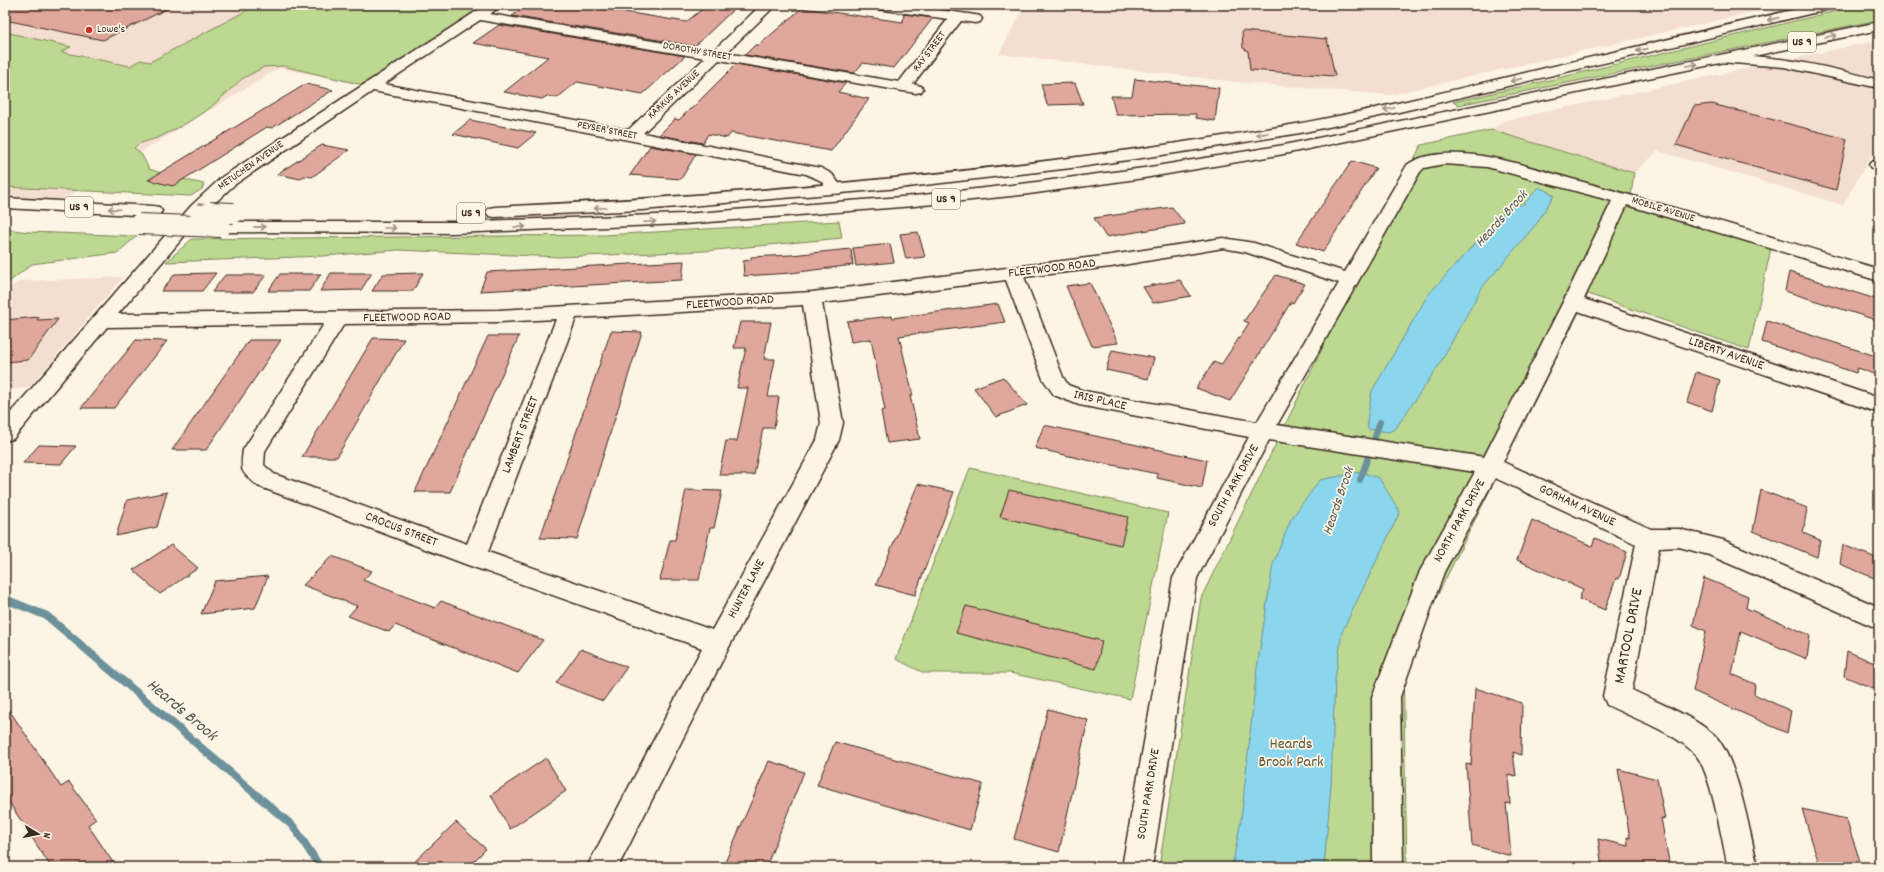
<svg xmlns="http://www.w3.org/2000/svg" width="1884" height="872" viewBox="0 0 1884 872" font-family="Dekko,sans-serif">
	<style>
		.built { fill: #f4decf }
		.green { fill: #bdd991; stroke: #7c8258 }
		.water { fill: #8cd6ed; stroke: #6c919a }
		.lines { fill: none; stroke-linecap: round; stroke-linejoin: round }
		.stream-far1 { stroke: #6c919a; stroke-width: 6 }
		.stream { stroke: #6c919a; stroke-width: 8 }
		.building { fill: #e0a79c; stroke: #3b2a1e }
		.street-casing { stroke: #3b2a1e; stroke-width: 3 }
		.highway-casing { stroke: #3b2a1e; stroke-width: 3 }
		.street { fill: #fcf5e5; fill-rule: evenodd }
		.highway { fill: #fcf5e5; fill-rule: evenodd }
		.highway-bridge-far1-casing { stroke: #3b2a1e; stroke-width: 17; stroke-linecap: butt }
		.highway-bridge-casing { stroke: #3b2a1e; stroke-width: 22; stroke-linecap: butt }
		.highway-bridge-far1 { stroke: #fcf5e5; stroke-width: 15 }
		.highway-bridge { stroke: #fcf5e5; stroke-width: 20 }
		.oneway { stroke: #9c9082 }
		.poi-dot { fill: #c8321e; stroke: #fcf5e5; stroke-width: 1.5 }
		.labels { text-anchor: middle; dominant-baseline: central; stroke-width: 3.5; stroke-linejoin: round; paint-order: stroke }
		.far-poi-label { font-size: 11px; fill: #3b2a1e; stroke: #fcf5e5; text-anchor: start }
		.far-street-label { font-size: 11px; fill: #3b2a1e; stroke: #fcf5e5 }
		.shield { fill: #fcf5e5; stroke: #75675a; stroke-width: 1 }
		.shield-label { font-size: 12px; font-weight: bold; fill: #3b2a1e }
		.street-label { font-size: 13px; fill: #3b2a1e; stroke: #fcf5e5 }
		.water-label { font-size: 14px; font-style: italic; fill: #4f5552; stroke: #fcf5e5 }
		.near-street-label { font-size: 16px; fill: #3b2a1e; stroke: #fcf5e5 }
		.near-park-label { font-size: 16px; fill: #5c563b; stroke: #fcf5e5 }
		.near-water-label { font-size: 17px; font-style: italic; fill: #4f5552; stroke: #fcf5e5 }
	</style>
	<rect width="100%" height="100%" fill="#fcf5e5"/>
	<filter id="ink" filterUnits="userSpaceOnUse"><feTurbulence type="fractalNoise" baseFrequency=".025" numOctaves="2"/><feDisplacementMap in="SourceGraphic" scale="8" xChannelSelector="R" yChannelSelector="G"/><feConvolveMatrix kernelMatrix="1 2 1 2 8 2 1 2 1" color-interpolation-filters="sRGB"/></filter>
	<g filter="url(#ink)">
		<path class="built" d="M5 5H486L363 85 279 68 62 200 5 197Z
			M1025 5H1785L1390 95 1236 82 999 54Z
			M1879 40V154L1873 152 1843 205 1658 151 1634 173 1491 130 1503 121Z
			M123 277 29 388 5 390V290L22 281Z"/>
		<path class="green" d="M257 5H486L363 85 283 66 264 67 242 79 210 108 185 124 160 137 138 144 134 148 142 155 149 169 177 178 204 184 202 189 191 196 5 187V32L71 47 61 52 130 66 140 60 150 62Z
			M1861 5H1879V20L1458 105 1453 102 1571 75Z
			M1491 130 1634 173 1630 203 1771 248 1749 350 1588 294 1403 664 1407 867H1159L1201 598 1421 145Z
			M839 221 842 238 705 251 559 257 398 250 323 256 166 262 192 239 605 235Z
			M5 229 29 232 137 236 117 253 32 264 5 285Z
			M970 468 1168 513 1130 699 1010 673H924L896 659Z"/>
		<path class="water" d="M1539 187 1554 195 1537 223 1481 289 1439 365 1396 428 1389 432 1368 429 1367 420 1372 391 1428 295 1508 207 1524 204Z
			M1360 472 1379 478 1400 512 1342 632 1335 680 1331 785 1324 867H1232L1241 820 1257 668 1273 564 1291 519 1320 480Z"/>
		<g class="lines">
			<path class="stream-far1" d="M1360 480 1380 422"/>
			<path class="stream" d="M5 599 47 616 294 827 320 867"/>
		</g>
		<path class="building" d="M5 5H175L103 40 5 20Z
			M527 5H582L686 22 705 7 710 8 712 5H738L695 46 512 16Z
			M802 8 903 22 904 14 933 18 894 68 863 63 854 73 745 55 755 45H759Z
			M499 25 685 56 643 94 577 82 557 98 547 96 542 99 504 92 548 57 473 43Z
			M1242 31 1327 39 1335 76 1250 70 1248 51 1243 48Z
			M736 64 846 83 838 92 869 99 831 151 731 133 727 138 708 134 703 143 659 135 675 119 679 120 690 109H691Z
			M1135 79 1219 88 1215 121 1196 118V114L1116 115 1111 96H1132Z
			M1075 83 1083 104 1047 105 1041 84Z
			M306 84 333 90 272 128 267 127 173 186 148 180Z
			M1712 104 1847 139 1836 190 1676 145 1694 106Z
			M470 120 536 133 518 148 453 134Z
			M322 145 349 150 312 177 304 176 300 179 277 174Z
			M650 146 696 154 681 179 630 175Z
			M1352 161 1376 168 1323 252 1296 243Z
			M1172 207 1185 224 1106 237 1094 218Z
			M918 232 925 257 906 259 900 234Z
			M890 244 894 262 856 266 853 248Z
			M851 249 853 265 791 273 744 276 743 261 751 260V257L791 255Z
			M684 261 682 280 480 291 487 272Z
			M1789 272 1879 300V321L1785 291Z
			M216 273 202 291H161L175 274Z
			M331 273H372L361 290 320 291Z
			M423 273 413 291H372L383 274Z
			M280 274H321L309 291H268Z
			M225 275H266L253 292H212Z
			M1276 275 1305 284 1293 303 1291 302 1230 401 1196 388 1214 362 1221 365 1249 323 1244 321Z
			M1180 280 1191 296 1153 303 1143 287Z
			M1090 283 1102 309 1118 343 1092 346 1066 286Z
			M998 304 1005 322 899 336 913 396H910L920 439 887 443 881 411 885 410 871 339 851 342 847 321 892 316V318Z
			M39 317 37 320 58 319 28 360 5 362V320Z
			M1767 321 1879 357V376L1857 368 1856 373 1762 342Z
			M740 322H771L764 359H775L768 397H779L774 428H763L754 475H719L726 441H737L748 388H737L746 348H734Z
			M611 331 642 332 577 539 540 538Z
			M488 336H519L450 492H415Z
			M373 338 404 339 337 457H302Z
			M136 340 167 341 114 408H81Z
			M249 340H281L206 450H172Z
			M1112 350 1154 358 1148 379 1106 370Z
			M1696 372 1720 380 1712 411 1687 402Z
			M1003 377 1027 405 996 417 974 388Z
			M1044 425 1207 460 1202 488 1157 478 1158 474 1082 459 1035 448Z
			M39 445 76 446 61 464 23 463Z
			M918 484 954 492 915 595 876 585Z
			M686 490 722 491 714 528H710L699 580H660L670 540H675Z
			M1009 490 1128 517 1121 545 1000 517Z
			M1761 490 1807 508 1803 533 1820 540 1817 557 1753 531Z
			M167 492 157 527 116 536 127 500Z
			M1532 520 1592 546 1595 538 1627 552 1619 579 1616 578 1605 610 1579 599 1583 589 1517 560Z
			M171 545 198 568 160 594 133 570Z
			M1843 545 1879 559V580L1840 564Z
			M332 556 372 571 363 580 435 608 441 601 543 640 518 673 395 625 389 632 348 616 357 606 303 585Z
			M268 576 255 608 201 614 215 581Z
			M1704 578 1748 596 1746 608 1810 635 1807 659 1741 631 1732 674 1755 684 1754 694 1791 711 1787 733 1693 691 1706 631 1693 625Z
			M966 606 1102 641 1096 669 956 633Z
			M581 649 627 667 603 701 556 683Z
			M1847 651 1879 665V691L1844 676Z
			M1475 688 1522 703 1521 755 1513 752 1516 776 1508 774 1510 804 1506 803 1511 856 1472 845 1466 764 1471 765Z
			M5 704 61 787 69 782 96 819 88 825 116 867H51L5 796Z
			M1048 709 1088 720 1059 852 1014 839Z
			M835 742 983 784 970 830 817 785Z
			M546 758 566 791 510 829 491 795Z
			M769 761 804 772 766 867H723Z
			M1618 769 1657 779 1665 819 1661 818 1670 867H1602L1598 839 1628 846 1627 837 1630 838Z
			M1802 809 1846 819 1862 867H1820Z
			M456 822 486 849 468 867H409Z"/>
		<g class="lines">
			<g class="street-casing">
				<path id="street" d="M486 5H502L490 14 713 51 761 5H776L726 53 899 82 948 19 878 9 873 8 871 5H906L975 15 980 16 982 19 980 22 975 23 961 21 913 84 921 86 923 89 921 92 916 93 903 91 719 60 643 133 821 168 832 174 843 189 841 193C828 196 829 189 821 181 816 178 811 176 806 174L373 91 234 185 203 214 118 314 499 310 812 292 1111 255 1223 238 1254 243 1345 272 1407 165C1421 154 1445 153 1462 154 1502 156 1545 172 1583 182 1682 209 1780 240 1879 269V281L1627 205 1584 299 1879 398V413L1578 311 1503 462 1651 529H1679L1723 540 1879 607V629L1709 555 1679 547 1659 548 1632 690C1658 703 1689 714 1712 733 1737 753 1750 835 1758 867H1728C1722 841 1711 771 1695 754 1676 733 1633 718 1607 705L1603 696 1636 544 1495 478 1444 572 1400 697 1403 867H1373L1372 697 1420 571 1475 472 1269 440 1197 578 1152 867H1122L1173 578 1249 437 1079 405 1054 395 1043 379 1006 280 822 303 843 423 839 440 727 651 618 867H587L702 648 465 564 258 486C241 471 240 473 243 450L324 324 107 327 13 439 5 441V419L191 206 222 177ZM480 20 705 58 628 130 384 84ZM1444 164 1487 167 1612 201 1563 302 1484 457 1277 425 1420 172 1424 168ZM1223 248 1245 252 1339 283 1257 422 1084 391 1068 385 1063 377 1024 277 1111 267ZM803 305 821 423 817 440 712 630 488 552 576 318ZM556 319 467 544 274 474 264 465 265 451 344 324 499 322Z
					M1725 55C1778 55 1828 67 1879 80V88L1784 67 1720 62 1718 59 1720 56Z
					M1879 160V170L1871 168 1869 165 1871 162Z"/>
			</g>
			<g class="highway-casing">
				<path id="highway" d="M1813 5H1837L1835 8 1830 9 1399 112 1300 133 1196 150 1080 167 899 188 642 210 495 217 489 216 486 212 489 208 495 207C763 194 1031 170 1296 124 1364 112 1432 95 1499 79 1604 54 1709 30 1813 5Z
					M1879 22V30L1284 154 1144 178 1029 194 914 206 684 224 453 233 221 232 215 231 212 227 215 223 221 222H453L684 214 914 196 1029 183 1144 168 1284 145Z
					M5 198 153 206 159 207 162 211 159 215 153 216 5 208Z"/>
			</g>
			<use href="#street" class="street"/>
			<use href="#highway" class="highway"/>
			<g class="highway-bridge-far1-casing">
				<path id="highway-bridge-far1" d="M197 212 234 213"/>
			</g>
			<g class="highway-bridge-casing">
				<path id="highway-bridge" d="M210 212 234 213
					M139 224 221 227"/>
			</g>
			<use href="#highway-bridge-far1" class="highway-bridge-far1"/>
			<use href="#highway-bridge" class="highway-bridge"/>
		</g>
		<defs><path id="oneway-shaft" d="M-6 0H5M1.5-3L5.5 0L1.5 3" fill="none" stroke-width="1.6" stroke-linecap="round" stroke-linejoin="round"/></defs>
		<g class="oneway">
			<use href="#oneway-shaft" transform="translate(1773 19) rotate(167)"/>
			<use href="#oneway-shaft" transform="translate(1831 36) rotate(-12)"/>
			<use href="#oneway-shaft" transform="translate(1642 50) rotate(167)"/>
			<use href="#oneway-shaft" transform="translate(1692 65) rotate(-12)"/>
			<use href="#oneway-shaft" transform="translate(1516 80) rotate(167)"/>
			<use href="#oneway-shaft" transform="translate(1389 109) rotate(168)"/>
			<use href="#oneway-shaft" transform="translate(1262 134) rotate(170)"/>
			<use href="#oneway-shaft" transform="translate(600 208) rotate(177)"/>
			<use href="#oneway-shaft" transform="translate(114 209) rotate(-178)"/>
			<use href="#oneway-shaft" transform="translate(650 222) rotate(-3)"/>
			<use href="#oneway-shaft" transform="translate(260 227) rotate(1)"/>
			<use href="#oneway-shaft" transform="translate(520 227) rotate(-1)"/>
			<use href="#oneway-shaft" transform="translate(390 228)"/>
		</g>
	</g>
	<circle class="poi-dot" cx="89" cy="30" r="4"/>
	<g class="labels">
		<g class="far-poi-label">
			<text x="97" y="30">Lowe's</text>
		</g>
		<g class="far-street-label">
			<text transform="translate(697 52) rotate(10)">DOROTHY STREET</text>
			<text transform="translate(930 52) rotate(-53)">RAY STREET</text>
			<text transform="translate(674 95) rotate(-43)">KARKUS AVENUE</text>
			<text transform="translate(607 131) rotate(11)">PEYSER STREET</text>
			<text transform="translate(251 166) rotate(-35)">METUCHEN AVENUE</text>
			<text transform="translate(1663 210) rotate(17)">MOBILE AVENUE</text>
		</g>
		<g class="shield">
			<rect x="1788" y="32" width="28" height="20" rx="3"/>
			<rect x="932" y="189" width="28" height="20" rx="3"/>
			<rect x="65" y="197" width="28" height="20" rx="3"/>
			<rect x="457" y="203" width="28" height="20" rx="3"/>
		</g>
		<g class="shield-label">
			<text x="1802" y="42">US 9</text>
			<text x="946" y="199">US 9</text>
			<text x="79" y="207">US 9</text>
			<text x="471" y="213">US 9</text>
		</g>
		<g class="street-label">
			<text transform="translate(1052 269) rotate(-7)">FLEETWOOD ROAD</text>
			<text transform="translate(730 303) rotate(-4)">FLEETWOOD ROAD</text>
			<text transform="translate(407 318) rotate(-1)">FLEETWOOD ROAD</text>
			<text transform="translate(1726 354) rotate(19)">LIBERTY AVENUE</text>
			<text transform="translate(1100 401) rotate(13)">IRIS PLACE</text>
			<text transform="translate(521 435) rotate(-69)">LAMBERT STREET</text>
			<text transform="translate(1234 486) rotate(-61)">SOUTH PARK DRIVE</text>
			<text transform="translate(1577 506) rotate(25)">GORHAM AVENUE</text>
			<text transform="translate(1460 521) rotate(-61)">NORTH PARK DRIVE</text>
			<text transform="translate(401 530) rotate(21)">CROCUS STREET</text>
			<text transform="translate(747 589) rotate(-62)">HUNTER LANE</text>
			<text transform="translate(1149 794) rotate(-81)">SOUTH PARK DRIVE</text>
		</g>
		<g class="water-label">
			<text transform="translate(1502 219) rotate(-48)">Heards Brook</text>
			<text transform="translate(1339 501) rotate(-71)">Heards Brook</text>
		</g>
		<g class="near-street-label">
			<text transform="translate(1629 636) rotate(-79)">MARTOOL DRIVE</text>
		</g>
		<g class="near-park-label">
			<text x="1291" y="744">Heards<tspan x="1291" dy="18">Brook Park</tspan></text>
		</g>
		<g class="near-water-label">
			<text transform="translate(181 711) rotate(40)">Heards Brook</text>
		</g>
	</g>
	<rect width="1884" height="872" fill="none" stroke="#fcf5e5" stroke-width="20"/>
	<rect x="10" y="10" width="1864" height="852" fill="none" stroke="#3b2a1e" stroke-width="1.5" filter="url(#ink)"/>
	<g transform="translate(38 834) rotate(100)" stroke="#fcf5e5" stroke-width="3" paint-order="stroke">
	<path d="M0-3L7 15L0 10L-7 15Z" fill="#3b2a1e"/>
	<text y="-6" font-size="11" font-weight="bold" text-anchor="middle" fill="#3b2a1e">N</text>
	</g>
</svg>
